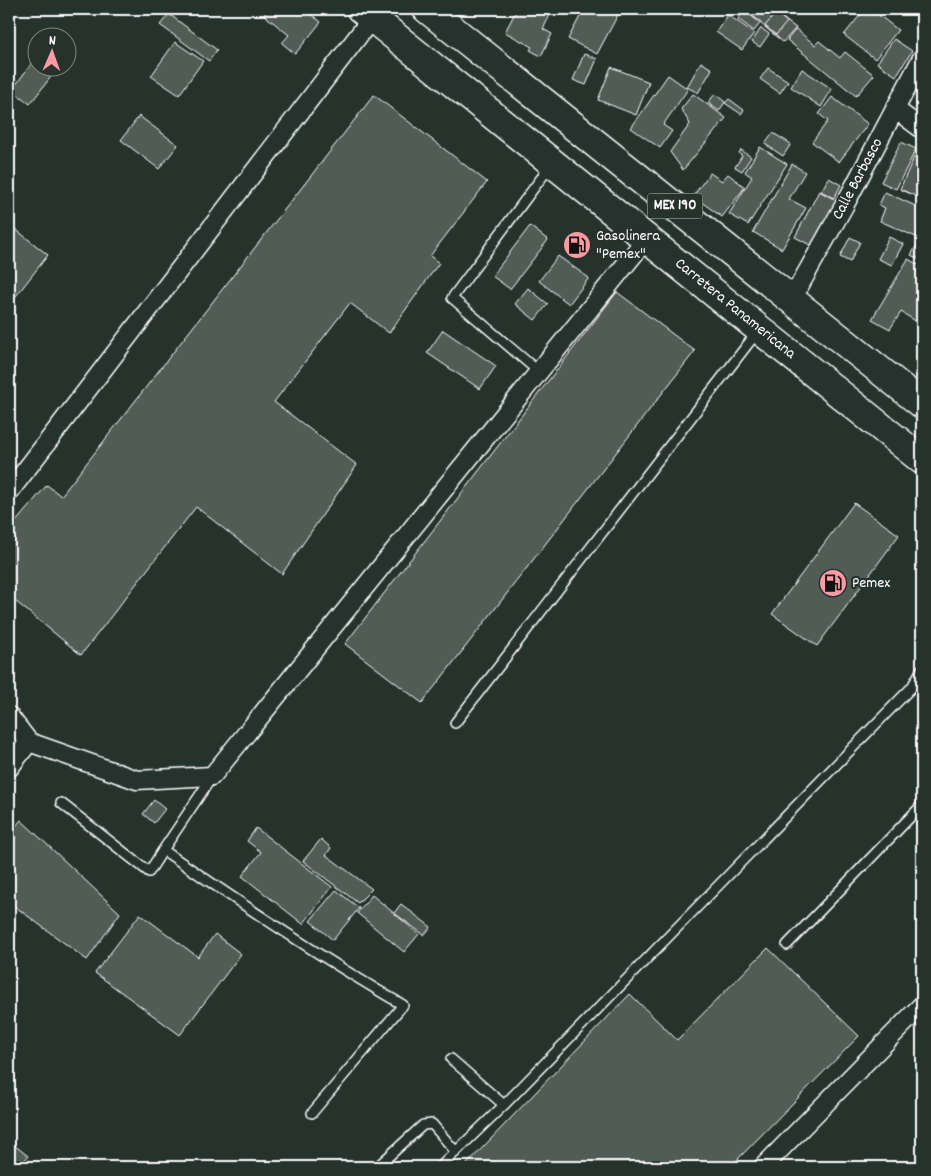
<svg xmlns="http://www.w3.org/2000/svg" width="931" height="1176" viewBox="0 0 931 1176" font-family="Dekko,sans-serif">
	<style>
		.building { fill: #515c57; stroke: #fff }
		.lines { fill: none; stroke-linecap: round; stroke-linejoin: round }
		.service-casing { stroke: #fff; stroke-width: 12 }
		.minor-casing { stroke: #fff; stroke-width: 21 }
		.primary-casing { stroke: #fff; stroke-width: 31 }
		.service { stroke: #26332d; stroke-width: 9 }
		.minor { stroke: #26332d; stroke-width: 18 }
		.primary { stroke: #26332d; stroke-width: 28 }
		.labels { text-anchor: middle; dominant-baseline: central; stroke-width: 4.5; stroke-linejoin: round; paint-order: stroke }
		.shield { fill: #26332d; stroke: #bec2c0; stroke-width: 1 }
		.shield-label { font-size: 15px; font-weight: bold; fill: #fff }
		.street-label { font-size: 16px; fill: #fff; stroke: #26332d }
		.poi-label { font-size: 16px; fill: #fff; stroke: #26332d; text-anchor: start }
	</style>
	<rect width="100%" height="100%" fill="#26332d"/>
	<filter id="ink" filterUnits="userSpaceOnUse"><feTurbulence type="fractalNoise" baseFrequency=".02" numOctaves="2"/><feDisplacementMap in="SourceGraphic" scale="10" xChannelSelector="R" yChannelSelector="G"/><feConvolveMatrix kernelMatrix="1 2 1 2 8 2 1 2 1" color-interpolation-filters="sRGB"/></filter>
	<g filter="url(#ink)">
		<path class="building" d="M269 9H304L321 22 295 54 282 43 289 35 264 15Z
			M517 9H553L543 29 552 34 541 56 530 50 532 47 505 32Z
			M584 9H621L597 54 568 39Z
			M743 9H770L796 28 783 42Z
			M865 9H871L898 30 875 59 844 35Z
			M744 10 761 22 754 31 738 19Z
			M776 13 787 22 776 35 765 26Z
			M169 14 217 50 209 61 160 25Z
			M728 15 754 33 742 50 716 32Z
			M761 28 769 34 760 47 752 42Z
			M796 29 815 45 819 41 840 58 845 52 874 75 856 96 787 40Z
			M894 39 912 51 896 76 877 63Z
			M175 42 203 61 179 95 151 76Z
			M584 54 597 59 586 85 573 80Z
			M34 60 38 63V68H44L53 74 30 104 12 90Z
			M701 62 712 69 698 93 687 87Z
			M611 67 649 82 636 115 598 100Z
			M768 68 788 81 780 93 760 79Z
			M802 69 832 89 821 107 791 87Z
			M668 75 688 89 663 125 672 131 660 148 631 128Z
			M693 94 726 118 683 170 670 152 690 124 681 109Z
			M715 94 725 102 719 111 708 103Z
			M374 95 487 182 430 256 439 263 389 333 350 303 274 402 357 465 282 574 196 507 81 655 9 596V530L47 485 61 496Z
			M832 97 868 124 839 162 812 142 828 121 819 114Z
			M729 99 744 110 741 114 725 103Z
			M139 116 178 145 159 169 121 140Z
			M773 133 791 144 783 156 765 144Z
			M901 142 916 149 896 189 881 182Z
			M760 147 787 164 748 225 729 214 752 177 745 172Z
			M741 150 751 157 742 171 735 167 742 156 739 153Z
			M914 157 922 161V199L900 189Z
			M792 164 805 172 789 199 806 208 782 249 753 232Z
			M710 173 722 181 728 174 745 187 722 217 693 196Z
			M829 178 841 185 834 198 821 191Z
			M819 191 839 202 814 247 795 237Z
			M885 192 922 209V224L916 237 880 221 885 208 879 205Z
			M9 224 48 255 9 305Z
			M530 226 548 240 510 289 492 276Z
			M922 236V261L911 255Z
			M850 237 860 242 850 262 840 257Z
			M889 237 903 244 892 265 878 259Z
			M558 256 589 278 569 304 539 281Z
			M908 259 922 267V325L901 312 890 329 872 319Z
			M528 288 548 304 535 320 515 304Z
			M617 292 695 351 422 703 345 644Z
			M443 330 496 366 480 389 427 353Z
			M854 503 899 535 817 646 772 614Z
			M154 800 165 809 154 823 143 814Z
			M21 820 120 913 87 960 9 902V834Z
			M256 828 332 887 303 924 242 876 261 852 247 841Z
			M321 839 331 848 326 855 372 889 358 903 303 861Z
			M336 890 359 908 333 940 310 921Z
			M372 895 419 934 404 952 357 913Z
			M401 904 431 927 424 935 394 913Z
			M140 914 198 957 215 934 241 954 180 1035 95 973Z
			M768 948 859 1036 730 1167H464L630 994 677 1040Z
			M9 1141 28 1156 20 1167H9Z"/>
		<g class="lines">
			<g class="service-casing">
				<path id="service" d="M539 372 452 298 551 165
					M455 723 758 331
					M212 777 163 850C242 904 320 957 403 1005L312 1113
					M61 803 149 872 163 850
					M787 945 922 805
					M451 1059 504 1105
					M377 1167 423 1125 432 1124 456 1152
					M440 1167 504 1105 912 687 922 669"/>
			</g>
			<g class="minor-casing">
				<path id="minor" d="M895 109 922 129
					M792 299 844 206 922 58
					M9 492 372 18
					M9 716 29 742 137 780 212 776 647 238
					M9 768 29 742
					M763 1167 922 1005"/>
			</g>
			<g class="primary-casing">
				<path id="primary" d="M361 9 922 460
					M427 9 922 404"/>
			</g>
			<use href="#service" class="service"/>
			<use href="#minor" class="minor"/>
			<use href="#primary" class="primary"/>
		</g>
	</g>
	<defs>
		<g id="fuel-disc" transform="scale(1.4375)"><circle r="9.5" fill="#ff9aa2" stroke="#26332d"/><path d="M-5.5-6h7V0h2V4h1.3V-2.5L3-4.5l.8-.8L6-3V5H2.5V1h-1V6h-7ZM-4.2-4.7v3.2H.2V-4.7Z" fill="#111"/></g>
	</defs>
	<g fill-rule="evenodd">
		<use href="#fuel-disc" x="577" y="245"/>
		<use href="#fuel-disc" x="833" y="583"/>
	</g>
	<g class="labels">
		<rect class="shield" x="647.5" y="193.5" width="55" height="25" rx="4"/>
		<g class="shield-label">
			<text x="675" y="206">MEX 190</text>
		</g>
		<g class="street-label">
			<text transform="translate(858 179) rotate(-62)">Calle Barbasco</text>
			<text transform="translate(735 309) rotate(39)">Carretera Panamericana</text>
		</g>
		<g class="poi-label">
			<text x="596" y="236">Gasolinera<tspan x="596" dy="18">"Pemex"</tspan></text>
			<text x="852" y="583">Pemex</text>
		</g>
	</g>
	<rect width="931" height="1176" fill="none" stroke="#26332d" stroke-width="30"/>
	<rect x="15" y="15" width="901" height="1146" fill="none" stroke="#fff" stroke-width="2" filter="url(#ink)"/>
	<g transform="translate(52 52) rotate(2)"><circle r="24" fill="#26332d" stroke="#7d8581"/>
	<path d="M0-4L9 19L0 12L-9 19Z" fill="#ff9aa2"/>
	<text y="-8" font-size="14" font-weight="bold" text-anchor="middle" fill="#ffffff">N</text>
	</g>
</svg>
